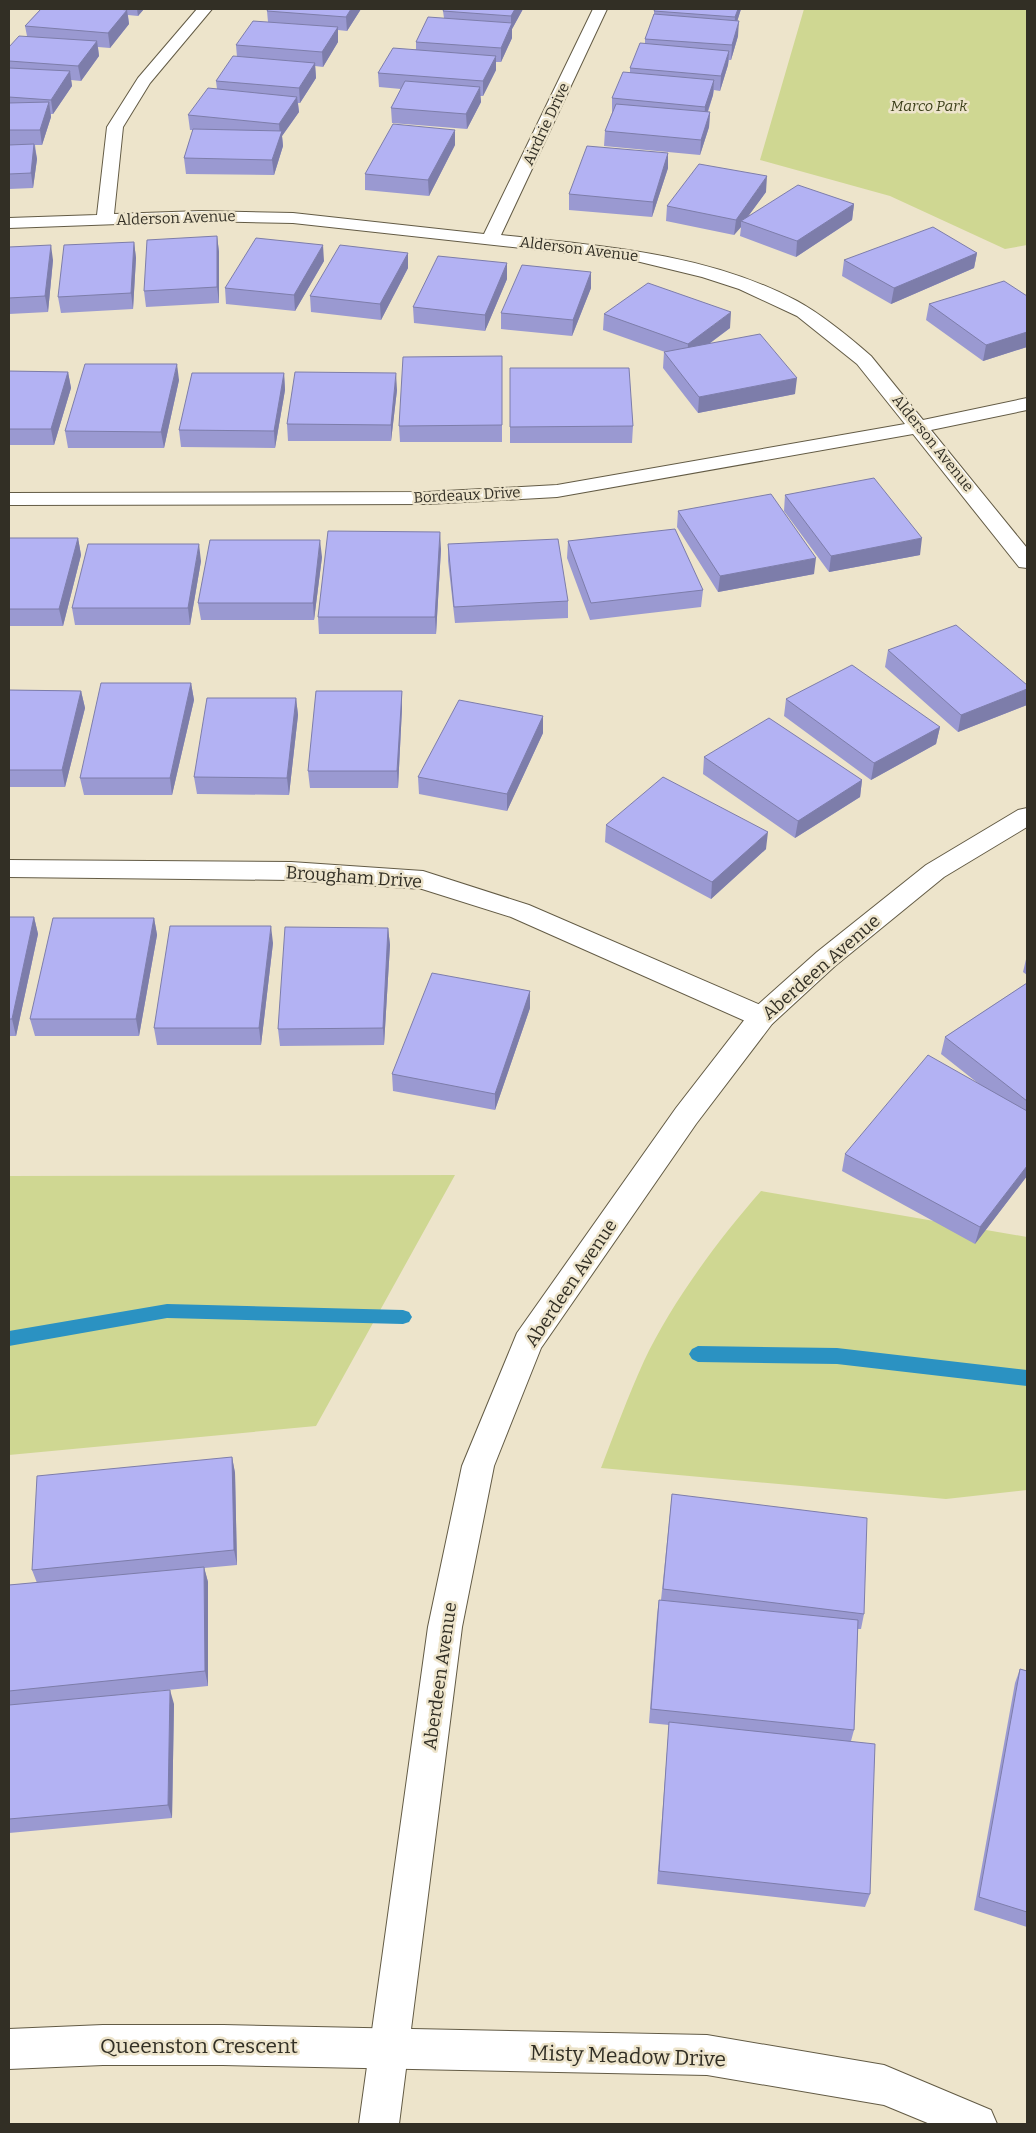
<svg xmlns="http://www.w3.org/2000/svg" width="1036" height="2133" viewBox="0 0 1036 2133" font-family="Bitter,serif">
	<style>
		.green { fill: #cfd792 }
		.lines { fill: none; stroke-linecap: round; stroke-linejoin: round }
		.stream { fill: #2b92c2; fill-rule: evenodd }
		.street-casing { stroke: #635b45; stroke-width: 2 }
		.secondary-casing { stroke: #635b45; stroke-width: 2 }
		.street { fill: #fff; fill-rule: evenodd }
		.secondary { fill: #fff; fill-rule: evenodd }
		.wall { fill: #9a99d1 }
		.shaded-wall { fill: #7d7daa }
		.building { fill: #b3b2f3; stroke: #7d7daa }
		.labels { text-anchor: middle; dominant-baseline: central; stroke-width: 5; stroke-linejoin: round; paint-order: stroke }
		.far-park-label { font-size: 15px; font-style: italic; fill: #3e411b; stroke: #ede4cb }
		.far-street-label { font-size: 15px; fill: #322f25; stroke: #ede4cb }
		.street-label { font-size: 18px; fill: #322f25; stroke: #ede4cb }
		.near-street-label { font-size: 21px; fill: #322f25; stroke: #ede4cb }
	</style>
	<rect width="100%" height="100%" fill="#ede4cb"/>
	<path class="green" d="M804 9H1027V245L1005 249 890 196 760 160Z
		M455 1175 316 1426 9 1455V1176Z
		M761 1191 1027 1237V1490L946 1499 601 1468C615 1432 628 1396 644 1361 672 1302 718 1240 761 1191Z"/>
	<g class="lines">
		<path class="stream" d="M167 1304 403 1310 409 1312 412 1317 409 1322 403 1324 167 1318 9 1346V1331Z
			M698 1346 837 1348 1027 1370V1386L837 1364 698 1362 692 1359 689 1354 692 1349Z"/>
		<g class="street-casing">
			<path id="street" d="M197 9H212L150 83 123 127 114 214 201 211 293 213 484 234 593 9H607L501 235C601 246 707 253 797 301 824 316 848 336 871 356L923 420 1027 398V410L931 430 1027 548V568L1019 567 913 434 557 497 427 504 9 505V493L427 492 557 485 905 424 857 364 797 316 739 289 702 277 632 260 293 223 201 221 9 228V218L97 215 107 127 138 78Z
				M9 860 291 862 423 871 529 905 772 1010 775 1017 772 1024 762 1027 752 1024 511 917 422 889 291 880 9 877Z
				M103 2025H223L707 2035 884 2065 991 2110 997 2124H930L884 2105 707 2075 223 2065H103L9 2069V2029Z"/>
		</g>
		<g class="secondary-casing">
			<path id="secondary" d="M1027 808V827L944 877 835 966 772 1024 696 1124 541 1348 494 1466 462 1627 399 2124H359L428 1627 462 1466 517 1333 676 1108 752 1010 817 952 926 865 1018 810Z"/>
		</g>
		<use href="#street" class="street"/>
		<use href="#secondary" class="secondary"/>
	</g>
	<path class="wall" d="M41 9H144L138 16 128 15 129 24 110 48 98 47 99 56 81 81 71 80 72 86 53 114H51V117L42 145H35L37 159 33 188 9 189V47L27 36 25 26Z
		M268 9H361L347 31 338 30V42L323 67 315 66 316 78 300 103H298L299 112 282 136 283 146 274 175 186 174 184 158 193 130H190L188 115 217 89 216 81 237 57 236 45 268 22 267 11Z
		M444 9H523L512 29V38L501 62H496V70L483 96H480L481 102 467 129 392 123 391 108 401 89 379 87 378 73 416 49V42L444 18 443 11Z
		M741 9 737 21 738 36 731 60H729L728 65 720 91 714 90 713 95 708 112H710L709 127 700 155 604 146 605 131 612 113V98L630 73V68L645 43V39L654 15V11Z
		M455 145 429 196 365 190V174Z
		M668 153V168L652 217 569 210V194Z
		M766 192 748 216 854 204 852 220 796 257 740 236 741 227 734 235 666 221 667 206Z
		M217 236 219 252V303L146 307 144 291Z
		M134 242 136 258 133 309 61 313 58 297Z
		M9 247 53 260 48 312 9 314Z
		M408 253V268L381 320 311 312 310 296Z
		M977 253 974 268 891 304 842 276 844 260Z
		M324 261 295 311 226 304 225 288Z
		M507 263V279L485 331 414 323 413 307Z
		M591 272V288L572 336 501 329V313Z
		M1027 296V347L983 361 926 320 929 304Z
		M604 314 730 328 709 344 795 394 698 413 663 368 664 352H665L603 330Z
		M502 356V442H400L399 426Z
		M510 368 633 426 632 443H510Z
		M9 371 68 372 71 388 54 445H9Z
		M284 373 285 390 275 448 181 447 179 430Z
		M179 380 164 448H68L65 431Z
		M397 390 391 441H288L287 424Z
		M785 495 920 555 829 572 784 511Z
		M678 511 814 574 718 592 677 527Z
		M9 538H78L81 555 63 626H9Z
		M568 541 703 590 701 607 590 620 567 558Z
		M448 544 568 601V618L455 623 448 561Z
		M441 549 436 634H319L318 617Z
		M322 557 314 620H201L198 603Z
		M201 561 190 625H75L72 608Z
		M888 650 1027 705 958 732 885 667Z
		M191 683 194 700 172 795H84L80 778Z
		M9 690 81 691 85 708 65 787H9Z
		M402 691V708L398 788H310L308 771Z
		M296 698 298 715 289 795 197 794 194 777Z
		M786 699 940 727 936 744 871 780 784 716Z
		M543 716V733L507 811 419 794 418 777Z
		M704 757 862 780 860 797 795 838 703 774Z
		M606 825 766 849 711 899 605 842Z
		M9 917H34L38 934 16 1036H9Z
		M154 918 157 935 139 1036H35L30 1019Z
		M388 928 390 945 384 1045 280 1046 278 1029Z
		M273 943 261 1045H157L154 1028Z
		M1027 955V975L1023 972Z
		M1027 983V1176L975 1244 842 1171 845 1154 979 1084 941 1054 945 1037Z
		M530 991V1008L495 1110 393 1091 392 1074Z
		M232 1457 235 1473 237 1565 204 1568 208 1582V1686L117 1695 174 1704 172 1818 9 1833V1585L37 1583 32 1570Z
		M672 1494 864 1614 861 1629H858L854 1730 851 1741 870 1894 865 1907 657 1884 669 1725 649 1723 657 1615 659 1600H661Z
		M1020 1669 1027 1671V1927L974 1910 1015 1683Z"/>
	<path class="shaded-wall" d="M137 9H144L138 16Z
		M351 9H361L347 31 346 17Z
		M515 9H523L512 29V38L501 62V48L511 26V16Z
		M738 9H741L734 32 735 17Z
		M127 10 129 24 110 48 108 33Z
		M739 21 738 36 731 60 732 45Z
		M338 27V42L323 67 322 52Z
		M97 41 99 56 81 81 78 66Z
		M729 51 728 65 720 91 721 76Z
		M496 56V70L483 96V81Z
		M315 63 316 78 300 103 299 88Z
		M70 71 72 86 53 114 51 100Z
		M714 80 713 95 704 122 705 107Z
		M480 87 481 102 467 129 466 114Z
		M297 97 299 112 282 136 283 146 274 175 272 160 280 136 279 124Z
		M49 102 51 117 42 145 40 130Z
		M710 112 709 127 700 155 701 140Z
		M455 130V145L429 196 428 180Z
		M34 144 37 159 33 188 31 173Z
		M668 153V168L652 217 653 202Z
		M767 176 766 192 744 222 741 221V227L734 235 736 220Z
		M854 204 852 220 796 257 797 241Z
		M217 236 219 252V303L217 287Z
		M134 242 136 258 133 309 131 293Z
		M51 245 53 260 48 312 45 296Z
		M323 245 324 261 295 311 294 295Z
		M408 253V268L381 320 380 304Z
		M977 253 974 268 891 304 894 288Z
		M507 263V279L485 331V315Z
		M591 272V288L572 336 573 320Z
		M731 312 730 328 687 360 688 344Z
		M1027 332V347L983 361 986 345Z
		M177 364 179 380 164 448 161 432Z
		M68 372 71 388 54 445 51 429Z
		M284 373 285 390 275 448 274 431Z
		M396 373 397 390 391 441V425Z
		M797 378 795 394 698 413 699 397Z
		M440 532 441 549 436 634 435 617Z
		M78 538 81 555 63 626 59 609Z
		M922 538 920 555 829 572 831 556Z
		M320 540 322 557 314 620 313 603Z
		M199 544 201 561 190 625 188 608Z
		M816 558 814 574 718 592 720 576Z
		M191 683 194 700 172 795 170 778Z
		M1027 689V705L958 732 961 715Z
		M81 691 85 708 65 787 62 770Z
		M402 691V708L398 788 397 771Z
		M296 698 298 715 289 795 287 778Z
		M543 716V733L507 811V794Z
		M940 727 936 744 871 780 874 763Z
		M862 780 860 797 795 838 798 821Z
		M768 832 766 849 711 899 712 882Z
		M34 917 38 934 16 1036 12 1019Z
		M154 918 157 935 139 1036 136 1019Z
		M271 926 273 943 261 1045 259 1028Z
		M388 928 390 945 384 1045 383 1028Z
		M530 991V1008L495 1110V1094Z
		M1027 1166V1176L975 1244 980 1227Z
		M232 1457 235 1473 237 1565 234 1550Z
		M204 1567 208 1582V1686L205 1671Z
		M170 1690 174 1704 172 1818 168 1805Z"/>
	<path class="building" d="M41 9H118L127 10 108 33 25 26Z
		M268 9H351L346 17 267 11Z
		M444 9H515L511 16 443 11Z
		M655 9H738L735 17 654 11Z
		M654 14 739 21 732 45 645 39Z
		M428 17 512 23 501 48 416 42Z
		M253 21 338 27 322 52 236 45Z
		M19 36 97 41 78 66 9 61V47Z
		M640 43 729 51 721 76 630 68Z
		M393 48 496 56 483 81 378 73Z
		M233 56 315 63 299 88 216 81Z
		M9 68 70 71 51 100 9 97Z
		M623 72 714 80 705 107 612 98Z
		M405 81 480 87 466 114 391 108Z
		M208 88 297 97 279 124 188 115Z
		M49 102 40 130H9V103Z
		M616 104 710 112 701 140 605 131Z
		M393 124 455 130 428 180 365 174Z
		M193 129 282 131 272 160 184 158Z
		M34 144 31 173 9 174V145Z
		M587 146 668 153 653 202 569 194Z
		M699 164 767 176 736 220 667 206Z
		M798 185 854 204 797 241 741 221Z
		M933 227 977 253 894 288 844 260Z
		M217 236V287L144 291 147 240Z
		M256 238 323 245 294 295 225 288Z
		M134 242 131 293 58 297 64 245Z
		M51 245 45 296 9 298V247Z
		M340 245 408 253 380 304 310 296Z
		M438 256 507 263 485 315 413 307Z
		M522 265 591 272 573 320 501 313Z
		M1004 281 1027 296V332L986 345 929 304Z
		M648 283 731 312 688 344 604 314Z
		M760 334 797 378 699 397 664 352Z
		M502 356V425L399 426 403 357Z
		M85 364H177L161 432 65 431Z
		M510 368H629L633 426 510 427Z
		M9 371 68 372 51 429H9Z
		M295 372 396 373 391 425 287 424Z
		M192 373H284L274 431 179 430Z
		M874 478 922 538 831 556 785 495Z
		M771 494 816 558 720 576 678 511Z
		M675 529 703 590 591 603 568 541Z
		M328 531 440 532 435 617H318Z
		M9 538H78L59 609H9Z
		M558 539 568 601 454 607 448 544Z
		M210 540H320L313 603H198Z
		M88 544H199L188 608H72Z
		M956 625 1027 685V689L961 715 888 650Z
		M852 665 940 727 874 763 786 699Z
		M101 683H191L170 778H80Z
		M9 690 81 691 62 770H9Z
		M316 691H402L397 771H308Z
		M207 698H296L287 778 194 777Z
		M459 700 543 716 507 794 418 777Z
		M769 718 862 780 798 821 704 757Z
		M663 777 768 832 712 882 606 825Z
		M9 917H34L12 1019H9Z
		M53 918H154L136 1019H30Z
		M170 926H271L259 1028H154Z
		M285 927 388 928 383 1028 278 1029Z
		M432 973 530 991 495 1094 392 1074Z
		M1027 983V1101L945 1037Z
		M928 1055 1027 1111V1166L980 1227 845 1154Z
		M232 1457 234 1550 32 1570 37 1476Z
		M672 1494 867 1518 864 1614 663 1589Z
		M204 1567 205 1671 9 1691V1585Z
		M659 1600 858 1620 854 1730 651 1709Z
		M1020 1669 1027 1671V1912L979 1897Z
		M170 1690 168 1805 9 1819V1705Z
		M669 1722 875 1744 870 1894 659 1871Z"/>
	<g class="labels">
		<g class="far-park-label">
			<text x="929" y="106">Marco Park</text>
		</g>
		<g class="far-street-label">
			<text transform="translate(546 124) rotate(-65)">Airdrie Drive</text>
			<text transform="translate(176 218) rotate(-2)">Alderson Avenue</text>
			<text transform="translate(579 249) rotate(7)">Alderson Avenue</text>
			<text transform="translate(933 443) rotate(51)">Alderson Avenue</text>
			<text transform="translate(467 495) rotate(-3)">Bordeaux Drive</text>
		</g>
		<g class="street-label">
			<text transform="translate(354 877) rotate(4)">Brougham Drive</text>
			<text transform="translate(821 967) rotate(-41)">Aberdeen Avenue</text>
			<text transform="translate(571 1283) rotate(-56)">Aberdeen Avenue</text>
			<text transform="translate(440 1676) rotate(-82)">Aberdeen Avenue</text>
		</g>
		<g class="near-street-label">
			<text x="199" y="2046">Queenston Crescent</text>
			<text transform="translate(628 2056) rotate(2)">Misty Meadow Drive</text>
		</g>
	</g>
	<rect width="1036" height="2133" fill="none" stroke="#322f25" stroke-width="20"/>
</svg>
